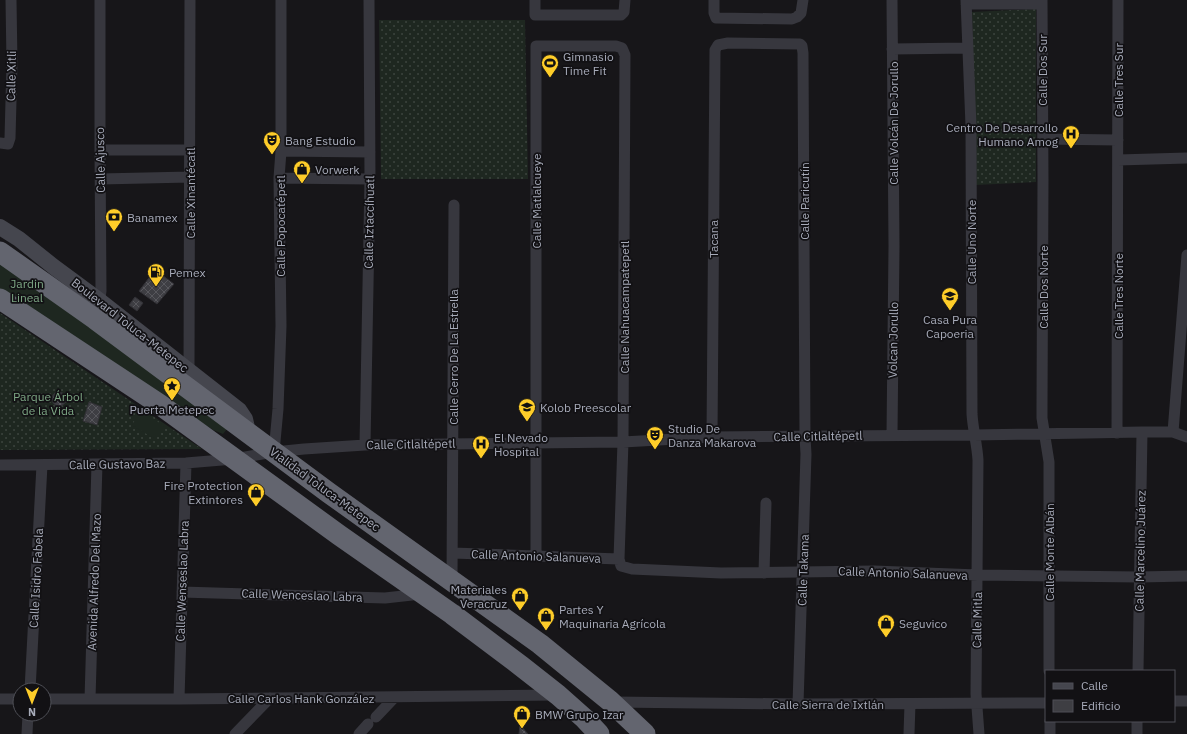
<svg xmlns="http://www.w3.org/2000/svg" width="1187" height="734" viewBox="0 0 1187 734" font-family="'IBM Plex Sans',sans-serif">
	<style>
		.grass { fill: url(#grass-dots) }
		.garden { fill: #1e2720 }
		.building { fill: url(#building-cross-hatch); stroke: #313035 }
		.lines { fill: none; stroke-linecap: round; stroke-linejoin: round }
		.street { stroke: #37373e; stroke-width: 11 }
		.secondary { stroke: #45464e; stroke-width: 16 }
		.highway { stroke: #63656f; stroke-width: 21 }
		.labels { text-anchor: middle; dominant-baseline: central; stroke-width: 3.5; stroke-linejoin: round; paint-order: stroke }
		.poi-label { font-size: 12px; fill: #a7abb9; stroke: #121114; text-anchor: start }
		.street-label { font-size: 12px; fill: #a7abb9; stroke: #121114 }
		.park-label { font-size: 12px; fill: #7da684; stroke: #121114 }
	</style>
	<defs>
		<pattern id="grass-dots" width="8" height="8" patternUnits="userSpaceOnUse"><rect width="8" height="8" fill="#1e2720"/><path d="M2 2h.1M6 6h.1" fill="none" stroke="#3c443e" stroke-width="1.8" stroke-linecap="round"/></pattern>
		<pattern id="building-cross-hatch" width="8" height="8" patternUnits="userSpaceOnUse"><rect width="8" height="8" fill="#3e3e43"/><path d="M0 0l8 8M0 8l8-8" fill="none" stroke="#57575c"/></pattern>
	</defs>
	<rect width="100%" height="100%" fill="#171619"/>
	<path class="grass" d="M1036 9V182L975 185 972 12Z
		M379 20H525L528 179H381Z
		M0 313 202 449 0 450Z"/>
	<path class="garden" d="M0 255 227 429 223 434 213 430 0 289Z
		M141 410 164 426 153 438 132 425Z"/>
	<path class="building" d="M155 270 174 284 157 304 139 291Z
		M135 297 143 303 137 311 129 305Z
		M52 399a7 7 0 1 1 14 0a7 7 0 1 1-14 0Z
		M89 402 102 407 97 425 83 421Z
		M520 725 528 734H519Z"/>
	<g class="lines">
		<path class="street" d="M535 0V15H621L624 12 625 0
			M714 0V13L716 18 792 19 797 17 801 13 803 0
			M966 0 971 126 972 414C973 430 977 444 978 460L976 694 979 734
			M1042 0 1043 179 1042 406V418L1049 462V671
			M966 4H1042
			M892 49 967 48
			M1043 139 1118 140
			M0 143 8 144 10 138 12 63 11 0
			M100 150H190
			M281 151 370 152
			M1118 160 1187 158
			M279 178 370 179
			M100 179 190 177
			M99 305 101 291 100 150V0
			M186 374 189 371 190 0
			M1173 432 1187 255
			M1117 433 1118 0
			M892 435 894 246 892 0
			M712 437 715 50 718 45 728 43 800 44 802 46 803 53 805 437 806 454 798 704
			M365 445 370 179 369 0
			M274 452 278 409 281 326 279 178 281 151V0
			M0 465 186 463 234 459 274 452 304 449 365 445 623 442 712 437 974 435 1142 432H1173L1187 437
			M453 553 619 559
			M536 555V46H616L622 48 625 55 623 442 619 559 621 566 632 569 721 573 874 571 978 575 1139 577 1187 576
			M764 573 766 503
			M452 581 454 205
			M182 592 385 598 421 594
			M1138 671 1142 432
			M30 690 42 465
			M0 699H20
			M44 699H179L556 695
			M90 699 97 464
			M179 699 186 463
			M1174 701H1187
			M613 702 798 704 1046 703
			M376 717 394 698
			M1050 721V734
			M27 734 28 714
			M235 734 270 698
			M359 734 368 724
			M909 734 910 704
			M1137 734V721"/>
		<path class="secondary" d="M0 227 19 239 54 267 100 301 239 410 245 419 248 432"/>
		<path class="highway" d="M0 252 95 319 329 493 540 644 610 701 645 734
			M0 299 159 404 339 535 452 614 521 666 558 695 585 719 599 734"/>
	</g>
	<defs>
		<g id="stadium-pin" transform="scale(0.9)"><path d="M0 17L-7.5 6A9.5 9.5 0 1 1 7.5 6Z" fill="#fecd29" stroke="#121114"/><path d="M0-5a6.5 5 0 1 0 0 10a6.5 5 0 1 0 0-10ZM-3.5-1.8h7v3.6h-7Z" fill="#111"/></g>
		<g id="hospital-pin" transform="scale(0.9)"><path d="M0 17L-7.5 6A9.5 9.5 0 1 1 7.5 6Z" fill="#fecd29" stroke="#121114"/><path d="M-5-5h3v3.5h4V-5h3V5h-3V1.5h-4V5h-3Z" fill="#111"/></g>
		<g id="theatre-pin" transform="scale(0.9)"><path d="M0 17L-7.5 6A9.5 9.5 0 1 1 7.5 6Z" fill="#fecd29" stroke="#121114"/><path d="M-5-5.5Q0-4 5-5.5V0Q5 5 0 6Q-5 5-5 0ZM-3.3-2.5H-1v1.5H-3.3ZM1-2.5H3.3v1.5H1ZM-2.8 1Q0 5.5 2.8 1Z" fill="#111"/></g>
		<g id="shop-pin" transform="scale(0.9)"><path d="M0 17L-7.5 6A9.5 9.5 0 1 1 7.5 6Z" fill="#fecd29" stroke="#121114"/><path d="M-5-2.5h2.3a2.7 3.5 0 0 1 5.4 0H5L5.5 6h-11ZM-1.5-2.5h3a1.5 2.3 0 0 0-3 0Z" fill="#111"/></g>
		<g id="bank-pin" transform="scale(0.9)"><path d="M0 17L-7.5 6A9.5 9.5 0 1 1 7.5 6Z" fill="#fecd29" stroke="#121114"/><path d="M-6-4H6V4H-6ZM0-2.3a2.3 2.3 0 1 0 0 4.6a2.3 2.3 0 1 0 0-4.6Z" fill="#111"/></g>
		<g id="fuel-pin" transform="scale(0.9)"><path d="M0 17L-7.5 6A9.5 9.5 0 1 1 7.5 6Z" fill="#fecd29" stroke="#121114"/><path d="M-5.5-6h7V0h2V4h1.3V-2.5L3-4.5l.8-.8L6-3V5H2.5V1h-1V6h-7ZM-4.2-4.7v3.2H.2V-4.7Z" fill="#111"/></g>
		<g id="school-pin" transform="scale(0.9)"><path d="M0 17L-7.5 6A9.5 9.5 0 1 1 7.5 6Z" fill="#fecd29" stroke="#121114"/><path d="M0-5L7-2L0 1L-7-2ZM-4 1L0 2.5L4 1V4Q0 6-4 4Z" fill="#111"/></g>
		<g id="sight-pin" transform="scale(0.9)"><path d="M0 17L-7.5 6A9.5 9.5 0 1 1 7.5 6Z" fill="#fecd29" stroke="#121114"/><path d="M0-6L1.8-2.2L6-1.7L2.9 1.2L3.7 5.4L0 3.3L-3.7 5.4L-2.9 1.2L-6-1.7L-1.8-2.2Z" fill="#111"/></g>
	</defs>
	<g fill-rule="evenodd">
		<use href="#stadium-pin" x="550" y="63"/>
		<use href="#hospital-pin" x="1071" y="134"/>
		<use href="#theatre-pin" x="272" y="140"/>
		<use href="#shop-pin" x="302" y="169"/>
		<use href="#bank-pin" x="114" y="217"/>
		<use href="#fuel-pin" x="156" y="272"/>
		<use href="#school-pin" x="950" y="296"/>
		<use href="#sight-pin" x="172" y="386"/>
		<use href="#school-pin" x="527" y="407"/>
		<use href="#theatre-pin" x="655" y="435"/>
		<use href="#hospital-pin" x="481" y="444"/>
		<use href="#shop-pin" x="256" y="492"/>
		<use href="#shop-pin" x="520" y="596"/>
		<use href="#shop-pin" x="546" y="616"/>
		<use href="#shop-pin" x="886" y="623"/>
		<use href="#shop-pin" x="522" y="714"/>
	</g>
	<g class="labels">
		<g class="poi-label">
			<text x="563" y="56">Gimnasio<tspan x="563" dy="14">Time Fit</tspan></text>
			<text x="1058" y="127" text-anchor="end">Centro De Desarrollo<tspan x="1058" dy="14">Humano Amog</tspan></text>
			<text x="285" y="140">Bang Estudio</text>
			<text x="315" y="169">Vorwerk</text>
			<text x="127" y="217">Banamex</text>
			<text x="169" y="272">Pemex</text>
			<text x="950" y="319" text-anchor="middle">Casa Pura<tspan x="950" dy="14">Capoeria</tspan></text>
			<text x="540" y="407">Kolob Preescolar</text>
			<text x="172" y="409" text-anchor="middle">Puerta Metepec</text>
			<text x="668" y="428">Studio De<tspan x="668" dy="14">Danza Makarova</tspan></text>
			<text x="494" y="437">El Nevado<tspan x="494" dy="14">Hospital</tspan></text>
			<text x="243" y="485" text-anchor="end">Fire Protection<tspan x="243" dy="14">Extintores</tspan></text>
			<text x="507" y="589" text-anchor="end">Materiales<tspan x="507" dy="14">Veracruz</tspan></text>
			<text x="559" y="609">Partes Y<tspan x="559" dy="14">Maquinaria Agrícola</tspan></text>
			<text x="899" y="623">Seguvico</text>
			<text x="535" y="714">BMW Grupo Izar</text>
		</g>
		<g class="street-label">
			<text transform="translate(1042 70) rotate(-90)">Calle Dos Sur</text>
			<text transform="translate(11 76) rotate(-89)">Calle Xitli</text>
			<text transform="translate(1118 80) rotate(-90)">Calle Tres Sur</text>
			<text transform="translate(893 123) rotate(-90)">Calle Volcán De Jorullo</text>
			<text transform="translate(100 160) rotate(-91)">Calle Ajusco</text>
			<text transform="translate(190 193) rotate(-90)">Calle Xinantécatl</text>
			<text transform="translate(536 201) rotate(-90)">Calle Matlalcueye</text>
			<text transform="translate(804 201) rotate(-90)">Calle Paricutín</text>
			<text transform="translate(369 222) rotate(-89)">Calle Iztaccíhuatl</text>
			<text transform="translate(280 226) rotate(-90)">Calle Popocatépetl</text>
			<text transform="translate(713 239) rotate(-90)">Tacana</text>
			<text transform="translate(971 242) rotate(-90)">Calle Uno Norte</text>
			<text transform="translate(1043 287) rotate(-90)">Calle Dos Norte</text>
			<text transform="translate(1118 296) rotate(-90)">Calle Tres Norte</text>
			<text transform="translate(624 307) rotate(-90)">Calle Nahuacampatepetl</text>
			<text transform="translate(130 325) rotate(38)">Boulevard Toluca-Metepec</text>
			<text transform="translate(893 340) rotate(-89)">Volcan Jorullo</text>
			<text transform="translate(453 357) rotate(-90)">Calle Cerro De La Estrella</text>
			<text transform="translate(818 436) rotate(-1)">Calle Citlaltépetl</text>
			<text transform="translate(411 444) rotate(-1)">Calle Citlaltépetl</text>
			<text transform="translate(117 464) rotate(-1)">Calle Gustavo Baz</text>
			<text transform="translate(325 489) rotate(36)">Vialidad Toluca-Metepec</text>
			<text transform="translate(1140 551) rotate(-89)">Calle Marcelino Juárez</text>
			<text transform="translate(1049 552) rotate(-90)">Calle Monte Albán</text>
			<text transform="translate(536 556) rotate(2)">Calle Antonio Salanueva</text>
			<text transform="translate(803 570) rotate(-88)">Calle Takama</text>
			<text transform="translate(903 573) rotate(2)">Calle Antonio Salanueva</text>
			<text transform="translate(36 578) rotate(-87)">Calle Isidro Fabela</text>
			<text transform="translate(182 581) rotate(-88)">Calle Wenseslao Labra</text>
			<text transform="translate(94 582) rotate(-88)">Avenida Alfredo Del Mazo</text>
			<text transform="translate(302 595) rotate(2)">Calle Wenceslao Labra</text>
			<text transform="translate(977 620) rotate(-89)">Calle Mitla</text>
			<text x="301" y="698">Calle Carlos Hank González</text>
			<text x="828" y="704">Calle Sierra de Ixtlán</text>
		</g>
		<g class="park-label">
			<text x="27" y="283">Jardin<tspan x="27" dy="14">Lineal</tspan></text>
			<text x="48" y="396">Parque Árbol<tspan x="48" dy="14">de la Vida</tspan></text>
		</g>
	</g>
	<rect x="1045" y="670" width="130" height="52" fill="#121114" stroke="#4e4f56"/>
	<rect x="1053" y="683" width="20" height="6" fill="#45464e" stroke="#4e4f56"/>
	<text x="1081" y="690" font-size="12" fill="#a7abb9">Calle</text>
	<rect x="1053" y="700" width="20" height="12" fill="#3e3e43" stroke="#4e4f56"/>
	<text x="1081" y="710" font-size="12" fill="#a7abb9">Edificio</text>
	<g transform="translate(32 702) rotate(180)"><circle r="19" fill="#121114" stroke="#4e4f56"/>
	<path d="M0-3L7 15L0 10L-7 15Z" fill="#fecd29"/>
	<text y="-6" font-size="11" font-weight="bold" text-anchor="middle" fill="#a7abb9">N</text>
	</g>
</svg>
